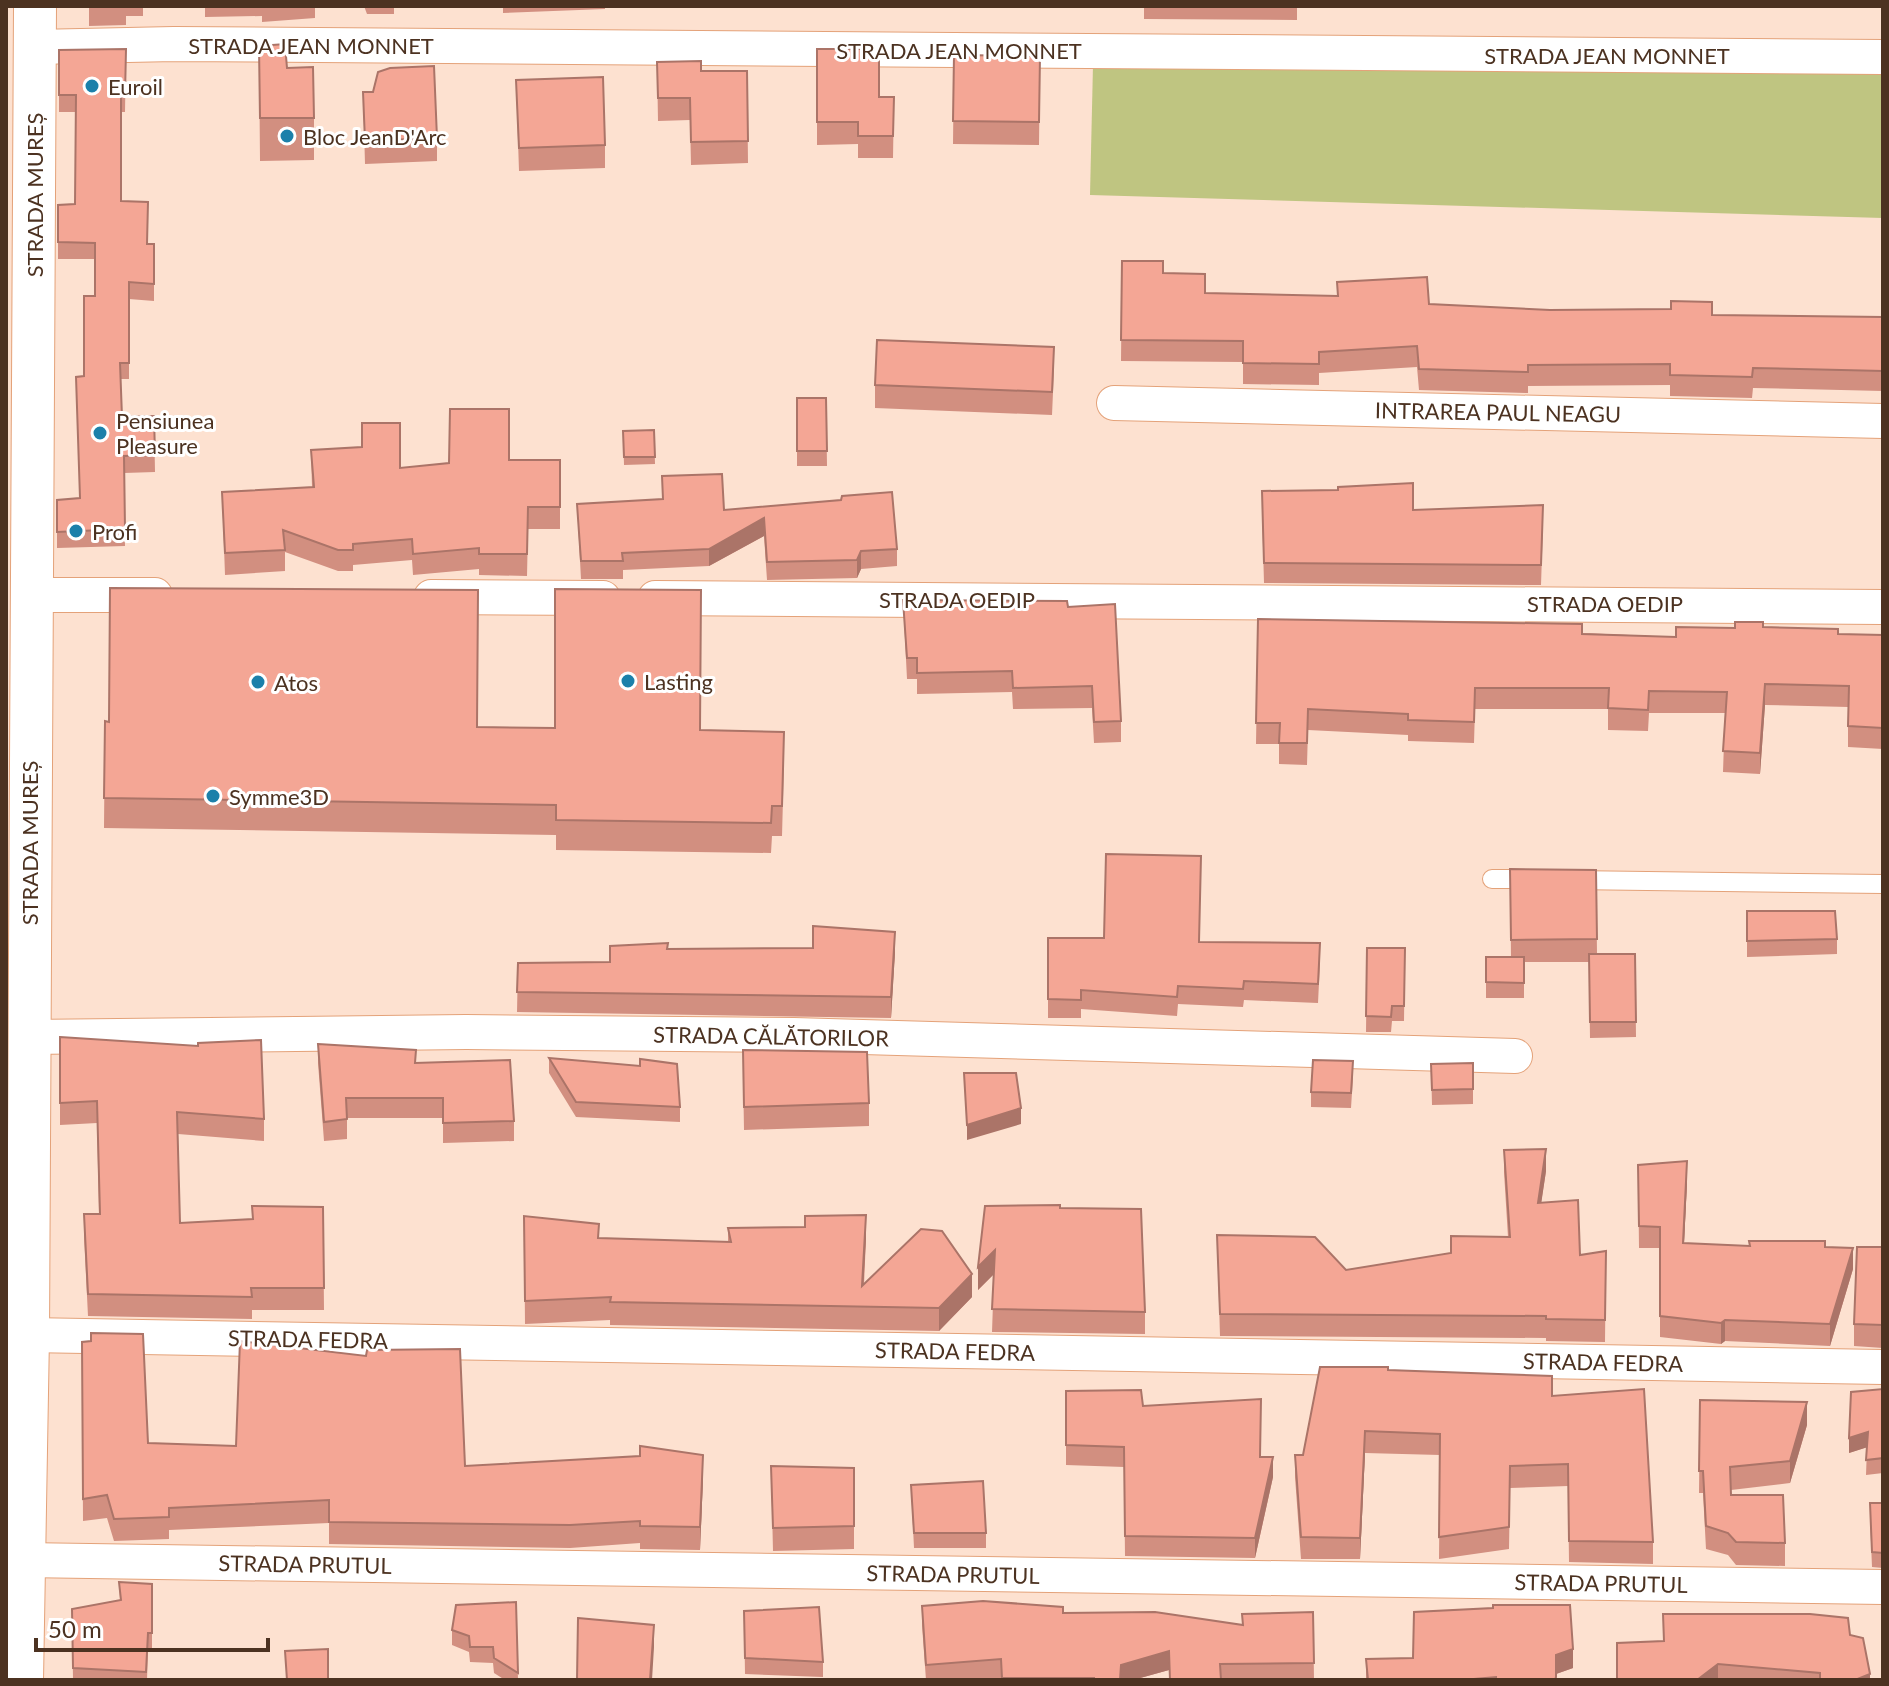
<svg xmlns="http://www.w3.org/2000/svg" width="1889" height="1686" viewBox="0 0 1889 1686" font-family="Lato,sans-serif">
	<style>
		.green { fill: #bfc581 }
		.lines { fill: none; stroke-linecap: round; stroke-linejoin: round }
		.service-casing { stroke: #e4a279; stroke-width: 20 }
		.minor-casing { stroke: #e4a279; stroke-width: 36 }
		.tertiary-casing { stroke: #e4a279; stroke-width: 44 }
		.service { stroke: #fff; stroke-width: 18 }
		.minor { stroke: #fff; stroke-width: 34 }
		.tertiary { stroke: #fff; stroke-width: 42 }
		.wall { fill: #d28f80 }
		.shaded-wall { fill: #ab7468 }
		.building { fill: #f4a695; stroke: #ab7468; stroke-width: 2 }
		.poi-dot { fill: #1c80aa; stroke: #fff; stroke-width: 3 }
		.labels { text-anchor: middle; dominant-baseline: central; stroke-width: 6; stroke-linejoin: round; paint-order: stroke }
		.street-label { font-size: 22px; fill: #4c3221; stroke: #fff }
		.poi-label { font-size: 22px; fill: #4c3221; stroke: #fff; text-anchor: start }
	</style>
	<rect width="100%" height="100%" fill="#fde1d0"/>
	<path class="green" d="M1093 65 1883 72V218L1090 195Z"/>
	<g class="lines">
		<g class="service-casing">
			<path id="service" d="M1492 879H1533
				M1571 880 1883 884"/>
		</g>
		<g class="minor-casing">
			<path id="minor" d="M35 47 174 44 1883 57
				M1114 403 1883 421
				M31 595H155
				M431 597 603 598
				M655 598 1883 607
				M27 1037 466 1032 794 1035 1515 1056
				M28 1335 1883 1367
				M23 1560 1883 1587"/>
		</g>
		<g class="tertiary-casing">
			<path id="tertiary" d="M22 1680 28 1335 35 6"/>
		</g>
		<use href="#service" class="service"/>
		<use href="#minor" class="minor"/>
		<use href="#tertiary" class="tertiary"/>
	</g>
	<path class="wall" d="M89 6H143V16H126V25L89 26Z
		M205 6H394V14H367L364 6 315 7V18L262 22V16L205 17Z
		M503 6H605V9L503 13Z
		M1144 6H1297V20L1144 19Z
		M259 46 287 68 314 118V160L260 161Z
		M126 49 125 112H121V201L148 244H154V301L129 299V379H120L122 417 154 416 155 472 124 473 125 546 57 548V500L79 498 84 376 95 296V259H58V205L75 204 76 112H59V50Z
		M817 49 862 57 879 97H894L893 158H858V144L817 145Z
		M954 55 1040 56 1039 145 953 144Z
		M657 62 701 71H747L748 163 691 165 690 120 658 121Z
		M516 80 605 145V168L519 171Z
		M363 92 437 138V161L365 164Z
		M1122 261 1163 273 1205 293 1337 296V282L1429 304 1550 310 1712 315 1883 317V391L1753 388 1752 398 1670 396V385L1528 386V393L1419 390 1417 367 1319 373V385L1243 384V362L1121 361Z
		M1054 370 1052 415 875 408V385Z
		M797 398H826L827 466H797Z
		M654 430 655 464 624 465 623 431Z
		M311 450 400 468 509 460H560V529H528L527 576 479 575V569L413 575 412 560 353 565V571H338L285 552V571L225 575 222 492 312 487Z
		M662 476 724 510 897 549V566L861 569 857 578 767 580 764 536 709 566 623 570V579H581L577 504 662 499Z
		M1413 510 1543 525 1541 585 1264 583 1262 512Z
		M903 600 1068 607 1121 721V742L1094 743 1092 708 1013 709 1012 692 917 694V679H907Z
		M1258 619 1676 637 1735 628 1763 627 1838 634 1883 635V749L1848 747V707L1765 705 1760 774 1723 772 1725 713H1649L1648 731 1608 730V709H1475L1474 743 1408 741V735L1308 730 1307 765 1279 764V744H1256Z
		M105 721 700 730 784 762 782 836H772L771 853 556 850V835L104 828Z
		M1510 869 1596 870 1597 954H1635L1636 1037 1590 1038 1589 962H1524V998H1486V957H1511Z
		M1747 911 1837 939V954L1747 957Z
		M1048 938 1200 942 1320 962 1318 1003 1244 1000 1243 1007 1178 1004 1177 1016 1081 1009V1018H1048Z
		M1367 948H1405L1404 1021H1392L1391 1032H1366Z
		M668 949 895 952 891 1018 517 1012 518 963 610 962Z
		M60 1037 264 1119V1141L178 1134 180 1223 252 1219V1206L323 1207 324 1310H252V1319L88 1316 84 1236V1214H99L97 1123 60 1125Z
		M318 1044 416 1063 514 1121V1141L443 1143V1118H347V1139L324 1141 318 1063Z
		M549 1058 680 1107V1122L576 1117 549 1073Z
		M1473 1063V1104L1432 1105 1431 1064Z
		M743 1072 869 1103V1126L744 1130Z
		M1353 1077 1351 1108 1311 1107V1092Z
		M1504 1150 1546 1171 1541 1203 1580 1255 1606 1251 1605 1342 1546 1341V1338L1220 1336 1217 1235 1346 1270 1451 1253 1508 1237 1504 1172Z
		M1638 1165 1687 1183 1684 1243 1749 1246 1825 1247 1853 1269 1830 1346 1725 1341 1721 1344 1660 1337V1248H1639Z
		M1060 1208 1145 1312V1334L992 1332 994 1274 978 1290V1267Z
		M524 1216 599 1238 728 1242V1228L866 1238 864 1285 972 1297 939 1331 610 1325V1320L525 1324Z
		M1883 1247V1348L1854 1346V1324Z
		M82 1342 148 1443 465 1466 703 1478 700 1550 640 1549V1543L570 1548 329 1544V1523L169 1530V1539L114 1541 107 1518 83 1521Z
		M1388 1370 1552 1396 1653 1542V1564L1569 1562 1568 1486 1510 1488 1509 1549 1439 1559 1440 1455 1365 1453 1360 1559H1301L1295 1477V1455H1303Z
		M1883 1389V1473L1866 1475 1867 1447 1849 1453Z
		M1066 1391 1143 1406 1260 1457 1273 1477 1255 1558 1125 1556 1124 1467 1066 1465Z
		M1700 1400 1807 1425 1790 1483 1731 1490V1495L1785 1543V1566L1736 1565 1728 1555 1706 1549 1703 1493H1699Z
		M771 1466 854 1468V1549L773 1551Z
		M911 1485 986 1533V1548H914Z
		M1883 1503V1568L1872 1567 1870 1518Z
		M119 1582 152 1584V1648H148L147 1680H73L72 1609 120 1600Z
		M516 1602 518 1680H505L494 1673 493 1663 470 1662 469 1652 452 1645V1630Z
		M922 1606 1063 1613 1242 1625 1313 1612 1314 1680H1169V1670L1133 1680H1001V1678L977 1680H926L922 1625Z
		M744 1611 823 1662V1677L745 1674Z
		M1850 1635 1870 1680H1617Z
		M1413 1658 1573 1668 1556 1674V1680H1366V1659Z"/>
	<path class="shaded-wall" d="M764 518V536L709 566V549Z
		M861 551V569L857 578V560Z
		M1765 684V705L1760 774V753Z
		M895 932V952L891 1018V997Z
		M1021 1108V1124L967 1140V1125Z
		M1546 1149V1171L1538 1225V1203Z
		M1687 1161V1183L1683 1264V1243Z
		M866 1215V1238L862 1309V1286Z
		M1853 1248V1269L1830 1346V1324Z
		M995 1250V1273L978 1290V1267Z
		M972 1274V1297L939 1331V1308Z
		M1725 1320V1341L1721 1344V1323Z
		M1807 1402V1425L1790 1483V1461Z
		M1365 1431V1453L1360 1559V1538Z
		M1868 1432V1447L1849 1453V1438Z
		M703 1455V1478L700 1550V1527Z
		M1273 1457V1477L1255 1558V1538Z
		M654 1625V1647L652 1680H650Z
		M1573 1649V1668L1556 1674V1655Z
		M1169 1651V1670L1133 1680H1120L1121 1665Z
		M1718 1664V1679L1717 1680H1697Z
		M1870 1674V1680H1855Z"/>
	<path class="building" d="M285 44 287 68 313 67 314 118H260L259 46Z
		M126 49 125 96H121V201L148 202 147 244H154V284L129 282V363H120L122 417 154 416 155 455 124 456 125 529 57 532V500L80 498 76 377 84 376V296H95V243L58 242V205L75 204 76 95H59V50Z
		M817 49H862V57H879V97H894L893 136H858V122H817Z
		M954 55 1040 56 1039 122 953 121Z
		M701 61V71H747L748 141 691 142 690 98H658L657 62Z
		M434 66 437 138 365 141 363 92H373L378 72 390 68Z
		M603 77 605 145 519 148 516 80Z
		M1122 261H1163V273L1205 274V293L1338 296 1337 282 1427 277 1429 304 1550 310 1671 309V301L1712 302V315L1883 317V371L1753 368 1752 377 1670 375V364L1528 365V372L1419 369 1417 346 1319 352V364L1243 363V341L1121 340Z
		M877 340 1054 347 1052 392 875 385Z
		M797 398H826L827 451H797Z
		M450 409H509V460H560V507H528L527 554H479V548L413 554 412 539 353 544V550H338L283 530 285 550 225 553 222 492 314 487 311 450 362 447V423H400V468L449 463Z
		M654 430 655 457H624L623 431Z
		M722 474 724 510 841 500 842 496 892 492 897 549 861 551 857 560 767 562 764 518 709 549 622 553 623 561H581L577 504 663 499 662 476Z
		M1413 483V510L1543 505 1541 565 1264 563 1262 491 1338 490V487Z
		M110 588 478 590 477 727 555 728V589L701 590 700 730 784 732 782 806H772L771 823 556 820V805L104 798 105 721 109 722Z
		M903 600 1067 601 1068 607 1115 604 1121 721 1094 722 1092 686 1013 688 1012 671 917 673V658H907Z
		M1258 619 1582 624V634L1676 637V627L1735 628V622H1763V627L1838 629V634L1883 635V728L1848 726 1849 686 1765 684 1760 753 1723 751 1727 692 1649 691 1648 710 1608 708 1609 688H1475L1474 722 1408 720V714L1308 709 1307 743H1279L1280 723H1256Z
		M1106 854 1201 856 1199 942 1320 943 1318 984 1244 981 1243 989 1178 986 1177 997 1081 990V1000L1048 999V938H1104Z
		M1510 869 1596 870 1597 939 1511 940Z
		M1747 911H1835L1837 939 1747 941Z
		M813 926 895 932 891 997 517 992 518 963 610 962V946L668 943 667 949 813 948Z
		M1367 948H1405L1404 1006H1392L1391 1017 1366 1016Z
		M1589 954H1635L1636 1022H1590Z
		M1486 957H1524V983L1486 982Z
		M60 1037 198 1046V1043L261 1040 264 1119 177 1112 180 1223 253 1219 252 1206 323 1207 324 1288H251L252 1297 88 1294 84 1214H100L97 1101 60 1103Z
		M318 1044 416 1050 415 1063 510 1060 514 1121 443 1123V1098H346L347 1119 324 1122Z
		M743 1050 867 1052 869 1103 744 1107Z
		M549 1058 640 1066V1059L677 1064 680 1107 576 1102Z
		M1313 1060 1353 1061 1351 1093 1311 1092Z
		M1473 1063V1089L1432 1090 1431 1064Z
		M964 1073H1016L1021 1108 967 1125Z
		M1546 1149 1538 1203 1578 1200 1580 1255 1606 1251 1605 1320 1546 1319V1316L1220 1314 1217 1235 1315 1237 1346 1270 1451 1253V1236L1510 1237 1504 1150Z
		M1687 1161 1683 1243 1750 1246 1749 1241H1825V1247L1853 1248 1830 1324 1725 1320 1721 1323 1660 1316V1227L1639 1226 1638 1165Z
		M1060 1205V1208L1141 1209 1145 1312 992 1309 995 1250 978 1267 985 1206Z
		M866 1215 862 1286 921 1229 942 1231 972 1274 939 1308 610 1302 611 1297 525 1301 524 1216 599 1224 598 1238 731 1242 728 1228 805 1227V1216Z
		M1857 1247H1883V1325L1854 1324Z
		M91 1333 143 1334 148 1443 236 1446 240 1341 366 1356 367 1350 460 1349 465 1466 640 1456V1446L703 1455 700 1527 640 1526V1521L570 1525 329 1522V1500L169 1508V1517L114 1519 107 1495 83 1499 82 1342 91 1341Z
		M1320 1367H1388V1370L1552 1376V1396L1644 1389 1653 1542 1569 1541 1568 1464 1510 1466 1509 1527 1439 1537 1440 1434 1365 1431 1360 1538 1301 1537 1295 1455H1303Z
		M1883 1389V1458L1866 1460 1868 1432 1849 1438 1851 1392Z
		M1141 1390 1143 1406 1261 1399 1260 1457H1273L1255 1538 1125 1536 1124 1447 1066 1445V1391Z
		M1700 1400 1807 1402 1790 1461 1730 1467 1731 1495H1783L1785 1543 1736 1542 1728 1533 1706 1526 1703 1471H1699Z
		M771 1466 854 1468V1526L773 1528Z
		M983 1481 986 1533H914L911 1485Z
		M1870 1503H1883V1553L1872 1552Z
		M119 1582 152 1584V1633H148L146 1672 73 1668 72 1609 121 1600Z
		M983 1601 1063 1607V1613L1155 1612 1243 1625 1242 1614 1313 1612 1314 1663 1220 1664 1221 1680H1170L1169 1651 1121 1665 1120 1680H1094V1678H1002L1001 1659 926 1665 922 1606Z
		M516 1602 518 1673 494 1658 493 1647H470L469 1636 452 1630 456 1605Z
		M1493 1605H1570L1573 1649 1556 1655V1677L1555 1680H1496V1677L1462 1680H1368L1366 1659 1413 1658 1414 1612 1493 1608Z
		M819 1607 823 1662 745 1658 744 1611Z
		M1663 1614H1810L1848 1618 1850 1635 1863 1638 1870 1674 1855 1680H1820V1673L1718 1664 1697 1680H1617V1643L1664 1641Z
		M578 1618 654 1625 650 1680H577Z
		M328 1649V1680H287L285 1651Z"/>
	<g class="poi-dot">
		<circle cx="92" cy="86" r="8"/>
		<circle cx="287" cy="136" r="8"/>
		<circle cx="100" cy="433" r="8"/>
		<circle cx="76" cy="531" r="8"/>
		<circle cx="628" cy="681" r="8"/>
		<circle cx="258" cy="682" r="8"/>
		<circle cx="213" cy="796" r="8"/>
	</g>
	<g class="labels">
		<g class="street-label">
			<text x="311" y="45">STRADA JEAN MONNET</text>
			<text x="959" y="50">STRADA JEAN MONNET</text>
			<text x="1607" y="55">STRADA JEAN MONNET</text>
			<text transform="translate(34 195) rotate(-90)">STRADA MUREȘ</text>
			<text transform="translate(1498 412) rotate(1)">INTRAREA PAUL NEAGU</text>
			<text x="957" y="599">STRADA OEDIP</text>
			<text x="1605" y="603">STRADA OEDIP</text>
			<text transform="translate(29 843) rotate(-90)">STRADA MUREȘ</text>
			<text transform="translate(771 1036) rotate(1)">STRADA CĂLĂTORILOR</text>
			<text transform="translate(308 1339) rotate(1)">STRADA FEDRA</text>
			<text transform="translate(955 1351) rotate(1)">STRADA FEDRA</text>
			<text transform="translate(1603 1362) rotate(1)">STRADA FEDRA</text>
			<text transform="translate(305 1564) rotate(1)">STRADA PRUTUL</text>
			<text transform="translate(953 1574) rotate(1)">STRADA PRUTUL</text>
			<text transform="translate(1601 1583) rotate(1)">STRADA PRUTUL</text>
		</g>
		<g class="poi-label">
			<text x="108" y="86">Euroil</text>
			<text x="303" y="136">Bloc JeanD'Arc</text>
			<text x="116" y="420">Pensiunea<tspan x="116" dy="25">Pleasure</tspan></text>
			<text x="92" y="531">Profi</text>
			<text x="644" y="681">Lasting</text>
			<text x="274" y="682">Atos</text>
			<text x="229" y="796">Symme3D</text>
		</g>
	</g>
	<rect width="1889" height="1686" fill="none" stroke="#4c3221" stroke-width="16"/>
	<path d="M36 1638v12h232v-12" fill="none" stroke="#4c3221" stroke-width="4"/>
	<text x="48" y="1638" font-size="24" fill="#4c3221" stroke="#ffffff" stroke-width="6" paint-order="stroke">50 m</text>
</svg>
